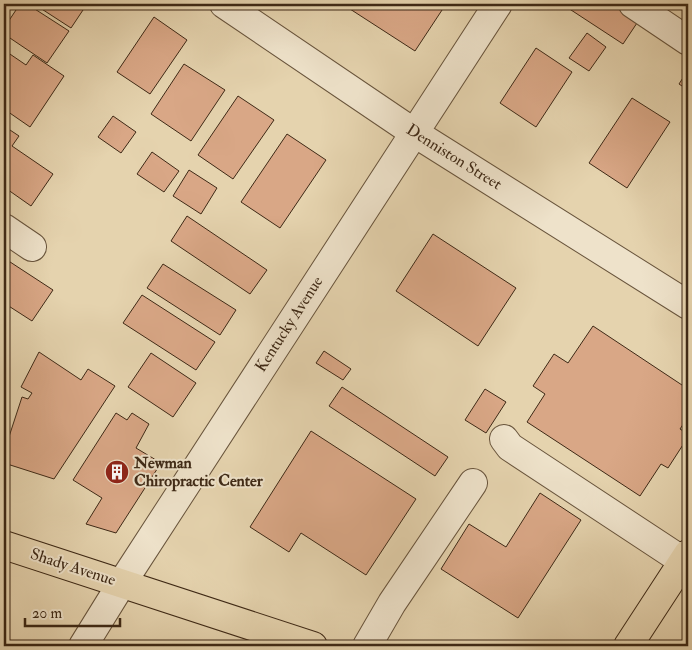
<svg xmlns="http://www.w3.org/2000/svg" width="692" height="650" viewBox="0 0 692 650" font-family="'IM FELL Double Pica',serif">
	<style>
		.building { fill: #d9a786; stroke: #3e2916 }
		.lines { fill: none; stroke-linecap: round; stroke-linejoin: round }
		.minor-casing { stroke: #68543c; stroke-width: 30 }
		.major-casing { stroke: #3e2916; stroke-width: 30 }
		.highway-casing { stroke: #3e2916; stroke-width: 30 }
		.minor { stroke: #eee2ca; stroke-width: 28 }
		.major { stroke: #e5d3ae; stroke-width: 28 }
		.highway { stroke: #e5d3ae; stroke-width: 28 }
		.labels { text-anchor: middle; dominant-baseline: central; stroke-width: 4; stroke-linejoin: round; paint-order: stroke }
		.street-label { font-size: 16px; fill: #3e2916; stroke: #eee2ca }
		.poi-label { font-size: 16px; font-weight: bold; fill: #3e2916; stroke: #eee2ca; text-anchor: start }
	</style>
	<rect width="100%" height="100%" fill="#e5d3ae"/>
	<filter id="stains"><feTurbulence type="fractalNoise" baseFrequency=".004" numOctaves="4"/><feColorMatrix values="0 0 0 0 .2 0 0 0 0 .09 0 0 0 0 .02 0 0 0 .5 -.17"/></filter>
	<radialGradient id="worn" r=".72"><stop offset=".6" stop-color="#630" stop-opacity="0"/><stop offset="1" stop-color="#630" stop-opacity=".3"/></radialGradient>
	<path class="building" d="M20 4H27L69 31 47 63 4 34V28Z
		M34 4H87L71 28Z
		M353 4H446L415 51 350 9Z
		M571 4H621L641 17 623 44 568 8Z
		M154 17 187 40 150 94 117 72Z
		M587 33 606 47 589 71 569 58Z
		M536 48 572 72 536 127 500 103Z
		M4 50 26 65 33 55 64 76 30 127 4 109Z
		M184 64 225 90 191 141 151 114Z
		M688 70V90L679 84Z
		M238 96 274 120 233 179 198 155Z
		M632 98 670 122 627 188 589 163Z
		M113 116 136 132 121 153 98 137Z
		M4 126 19 136 12 146 53 174 31 206 4 187Z
		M287 134 326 160 280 228 241 202Z
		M152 152 179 171 164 192 137 174Z
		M189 170 217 188 201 214 173 196Z
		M187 216 267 270 250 294 171 241Z
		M433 234 516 288 478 346 396 291Z
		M4 258 53 290 32 321 4 303Z
		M163 264 236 310 220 335 147 288Z
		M142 295 215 342 196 370 123 323Z
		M593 326 688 389V417L680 429 688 434V437L668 468 661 464 640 496 527 422 545 394 533 386 554 354 568 363Z
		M324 351 351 369 343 380 316 363Z
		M39 352 81 380 88 369 115 386 54 479 4 463V452L22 397 28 399 32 393 21 387Z
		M151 353 196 383 173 417 128 387Z
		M342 387 448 457 435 476 329 406Z
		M485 389 506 402 486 433 465 420Z
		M116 413 127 420 132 413 149 424 136 448 161 463 116 533 86 524 102 498 73 480Z
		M311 431 416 499 366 575 301 533 289 552 250 527Z
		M540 493 581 520 518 618 441 569 469 524 506 547Z"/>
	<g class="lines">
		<g class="minor-casing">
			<path id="minor" d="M224 4 413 132 688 305
				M633 4 688 41
				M4 228 32 247
				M504 439 510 447 683 561
				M83 646 122 583 498 4
				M367 646 392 603 473 483"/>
		</g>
		<g class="major-casing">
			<path id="major" d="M4 545 313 646"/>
		</g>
		<g class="highway-casing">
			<path id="highway" d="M628 646 688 554"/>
		</g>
		<use href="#minor" class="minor"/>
		<use href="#major" class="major"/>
		<use href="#highway" class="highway"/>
	</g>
	<defs>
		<g id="building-disc" transform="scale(1.25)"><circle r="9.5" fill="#8f2418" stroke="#eee2ca"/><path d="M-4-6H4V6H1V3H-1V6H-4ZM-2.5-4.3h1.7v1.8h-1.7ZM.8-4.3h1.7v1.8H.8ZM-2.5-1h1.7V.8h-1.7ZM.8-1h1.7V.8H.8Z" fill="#fff"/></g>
	</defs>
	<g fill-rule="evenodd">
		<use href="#building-disc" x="117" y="472"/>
	</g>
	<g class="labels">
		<g class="street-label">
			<text transform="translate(454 157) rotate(32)">Denniston Street</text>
			<text transform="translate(289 324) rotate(-57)">Kentucky Avenue</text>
			<text transform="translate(73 567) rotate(18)">Shady Avenue</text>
		</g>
		<g class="poi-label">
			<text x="134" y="463">Newman<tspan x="134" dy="18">Chiropractic Center</tspan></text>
		</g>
	</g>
	<rect width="692" height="650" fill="none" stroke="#e5d3ae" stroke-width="20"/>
	<rect x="5" y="5" width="682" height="640" fill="none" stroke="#3e2916" stroke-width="2.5"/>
	<rect x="10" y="10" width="672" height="630" fill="none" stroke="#3e2916"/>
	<path d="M25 618v8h95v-8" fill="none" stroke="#3e2916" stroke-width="2.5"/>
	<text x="32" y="618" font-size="15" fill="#3e2916" stroke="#eee2ca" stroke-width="4" paint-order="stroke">20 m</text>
	<rect width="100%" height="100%" filter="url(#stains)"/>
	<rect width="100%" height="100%" fill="url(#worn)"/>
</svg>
